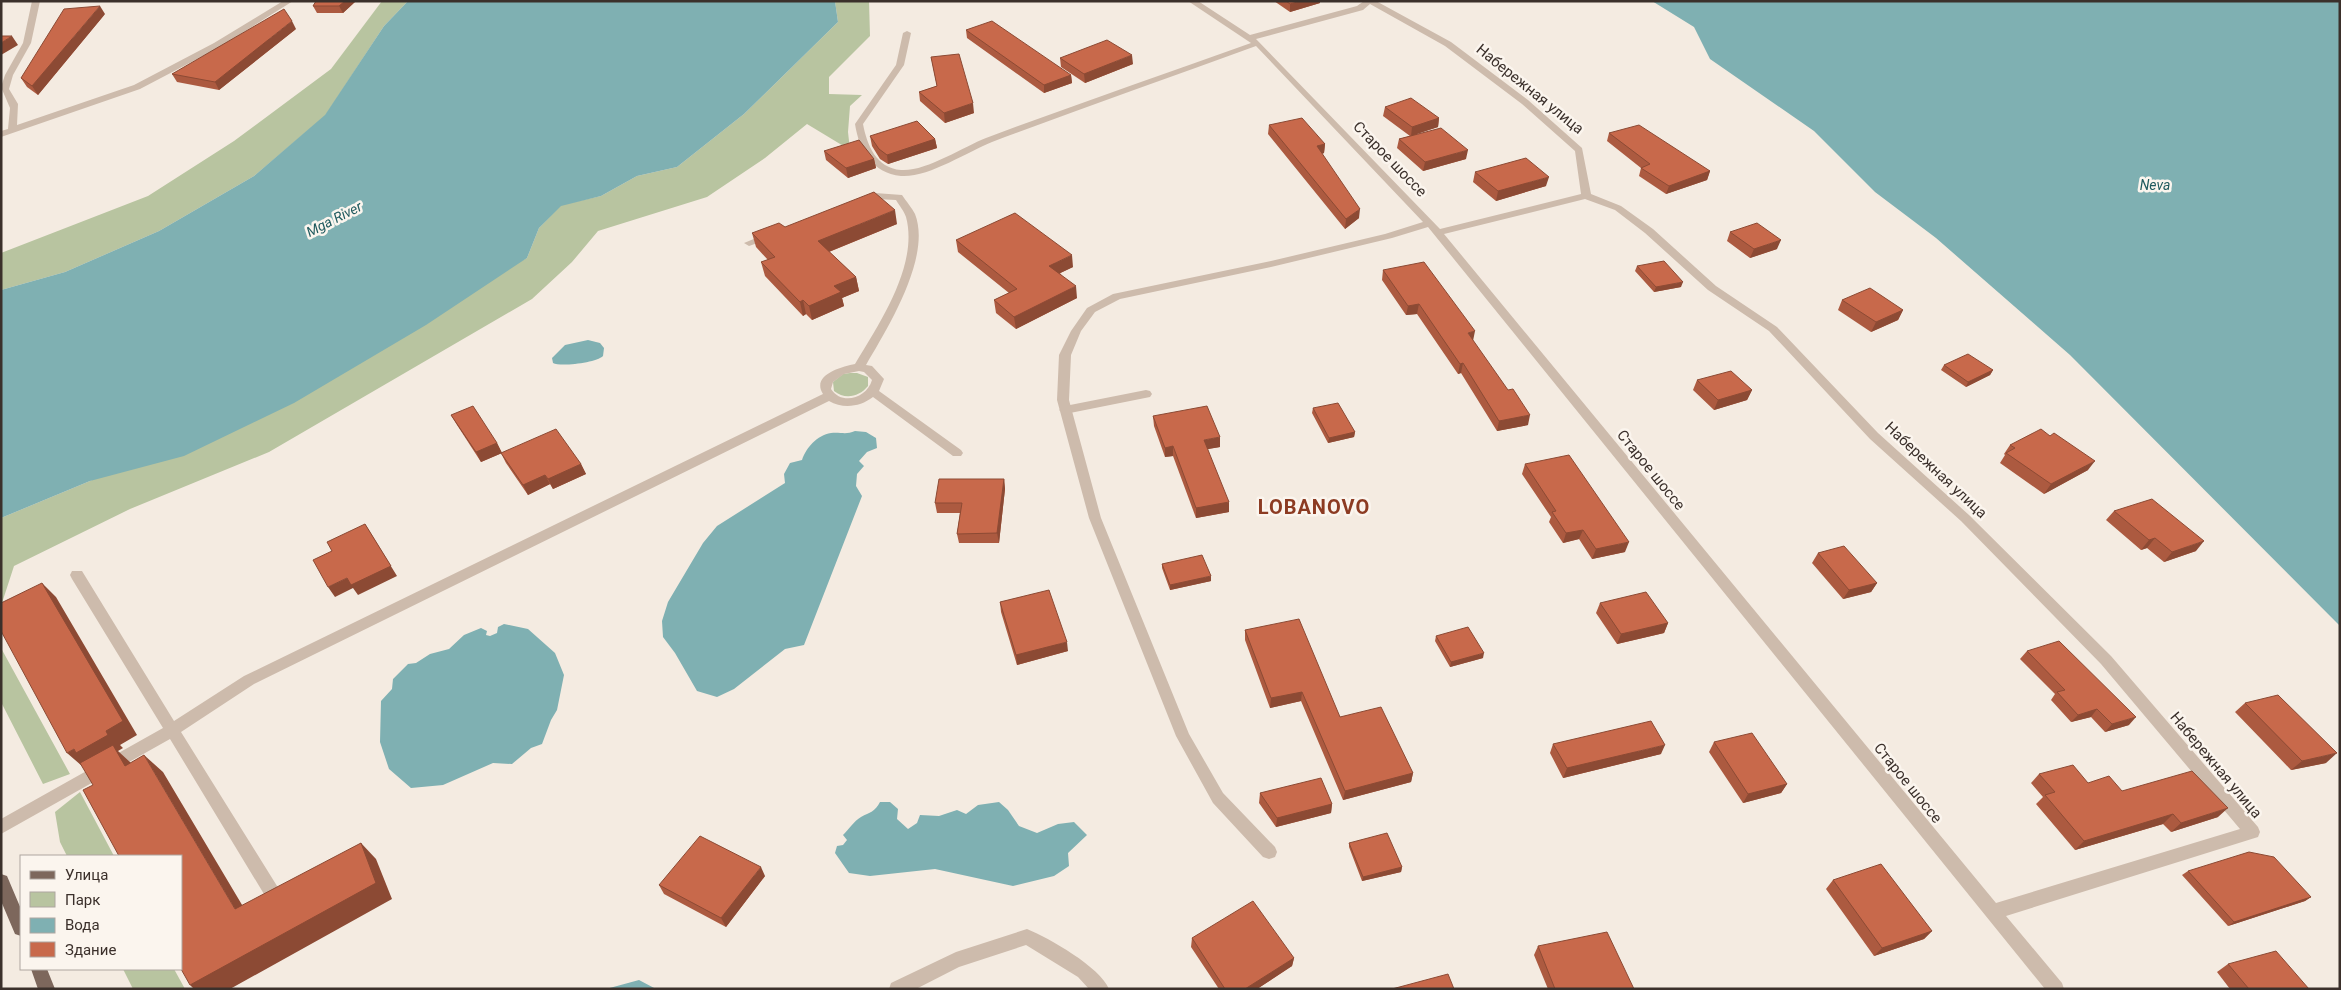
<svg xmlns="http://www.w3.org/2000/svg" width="2341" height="990" viewBox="0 0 2341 990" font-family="Roboto,sans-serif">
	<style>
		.green { fill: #b8c4a0 }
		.water { fill: #7fb0b2 }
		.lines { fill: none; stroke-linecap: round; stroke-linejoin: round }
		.service { fill: #cdbbac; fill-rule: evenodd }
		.minor { fill: #cdbbac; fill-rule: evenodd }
		.primary { fill: #7d675c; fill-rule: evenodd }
		.wall { fill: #ac5a40 }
		.shaded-wall { fill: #8c4a34 }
		.building { fill: #c8694b; stroke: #8c4a34 }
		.labels { text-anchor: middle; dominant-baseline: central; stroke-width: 5; stroke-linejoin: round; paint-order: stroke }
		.far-water-label { font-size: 14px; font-style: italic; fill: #1f5a5e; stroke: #fbf5ee }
		.street-label { font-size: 15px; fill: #3b302b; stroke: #fbf5ee }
		.district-label { font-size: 20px; font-weight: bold; letter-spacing: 1px; fill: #8c3b22; stroke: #fbf5ee }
	</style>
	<rect width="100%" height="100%" fill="#f4ebe1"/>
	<path class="green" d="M382 1H408L384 26 325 116 254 176 159 231 65 272 1 290V253L148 196 234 141 331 69Z
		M835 1H869L870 36 829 77V94L862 95 850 106 848 132 850 150 807 124 765 158 707 197 598 231 572 262 532 299 269 452 130 509 14 566 1 606V518L90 481 527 258 539 228 561 205 601 196 637 176 677 167 744 114 838 22Z
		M850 373H857L868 377V386C859 397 845 400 834 391L833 382 843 374Z
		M1 648 70 774 43 784 1 702Z
		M80 792 114 856H67L60 842 55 812Z
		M123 969H174L185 989H133Z"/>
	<path class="water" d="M408 1H835L838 22 744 114 677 167 637 176 601 196 561 206 539 228 527 258 426 325 294 403 184 456 90 481 1 518V290L65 272 159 231 254 176 325 115 384 26Z
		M1652 1H2340V626L2070 355 1936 238 1875 192 1814 131 1710 59 1694 27Z
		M588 340 600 343 604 348 603 356C596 363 560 367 553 363L552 358 565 345Z
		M855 431 866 432 876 438 877 448 867 452 859 461 864 466 857 474 856 486 862 496 804 645 785 649 734 689 717 697 697 691 675 653 663 637 662 621 668 602 703 543 717 526 785 483 784 474 790 463 802 460C806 448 817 435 831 433 841 432 846 435 855 431Z
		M504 624 528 629 555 653 564 675 557 710 551 720 542 744 531 748 512 764 493 763 443 785 411 788 389 769 380 742 381 701 392 689 393 679 408 664 416 663 430 654 449 649 464 635 481 628 487 631 486 635 490 636 497 633 498 627Z
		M880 802H890L898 809 897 819 908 829 917 823 920 815 939 816 957 810 966 814 978 805 999 802 1008 810 1019 826 1037 833 1058 824 1074 822 1087 835 1068 853 1069 866 1054 876 1013 886 935 869 870 876 849 873 835 853 837 846 843 845 847 840 843 835C848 830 854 821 861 817 870 812 875 812 880 802Z
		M639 980 656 989H606Z"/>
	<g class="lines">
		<path class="service" d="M875 193 902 195C906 201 912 208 915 214 932 257 887 329 866 365L872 366 884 379 879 391 961 450 963 453 961 456H953L873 397C860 407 843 409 829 401L254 684 181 732 282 894 284 899 282 904 276 907 270 904 170 739 1 834V819L163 728 72 579 70 575 72 571H82L174 721 244 676 823 394C811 375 841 367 855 364 879 324 919 265 906 217 904 211 899 205 896 200L876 199 862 204 857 201ZM859 371 864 372 872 380C867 398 842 406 831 389L833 382 844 374Z
			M768 233 773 236 772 238 749 246 744 243Z
			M1146 390 1150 391 1152 394 1150 397 1065 414 1059 410 1065 406Z
			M1027 929C1049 938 1100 967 1109 989H1089L1078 977 1026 945 959 967 916 989H889L891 983 956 952Z"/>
		<path class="minor" d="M32 1H40L31 43 13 75 9 89 18 104 17 125 134 85 214 43 283 1H293L220 47 140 89 1 137V131L8 129 10 108 1 87 5 75 23 43Z
			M1188 1H1198L1250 35 1357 6 1364 1H1376L1451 42 1528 100 1582 148 1591 194 1621 206 1653 229 1716 286 1777 327 1878 433 1969 515 2111 656 2258 827 2260 832 2258 837 2006 916 2062 983 2064 989H2045L1428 227 1392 238 1271 267 1120 299 1095 312 1081 331 1071 355 1069 400 1101 518 1189 734 1223 793 1275 847 1277 852 1275 857 1269 859 1263 857 1213 803 1176 736 1089 518 1057 400 1059 355 1071 331 1087 308 1113 294 1271 261 1385 234 1423 222 1256 46C1168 78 1080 109 992 142 967 152 928 178 901 176 872 173 859 150 855 124L896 65 903 33 907 31 911 33 904 65 863 124C867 145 876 168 901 170 925 172 963 147 986 138 1074 105 1162 75 1251 43ZM1370 4 1445 46 1522 104 1575 151 1581 194 1440 229 1256 39 1363 10ZM1585 199 1615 210 1645 233 1708 290 1769 331 1870 439 1961 521 2101 664 2240 829 1996 903 1444 234Z"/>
		<path class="primary" d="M1 874 7 876 21 909V936L15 934 1 901Z
			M31 969H47L55 989H38Z"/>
	</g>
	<path class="wall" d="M316 1H356L343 13H317L313 6Z
		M1274 1H1320V3L1290 12Z
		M105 14 38 95 27 87 21 78Z
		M296 29 219 90 177 82 172 74Z
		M966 30 1071 75 1072 83 1044 93 967 38Z
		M931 57 974 113 945 123 920 101 919 92 937 86Z
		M1060 58 1133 64 1085 83 1061 67Z
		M1385 107 1439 118 1438 127 1416 134 1466 159 1423 171 1397 148 1399 139 1410 136 1383 116Z
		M1269 125 1325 144 1324 153 1322 154 1359 218 1345 229 1268 134Z
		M1609 133 1710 171 1707 180 1666 194 1639 176 1641 168 1607 141Z
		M870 136 935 139 937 148 888 164 880 159 872 146Z
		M824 151 874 159 876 168 848 178 826 160Z
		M1475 172 1546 186 1496 201 1473 182Z
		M897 224 829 252 856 277 859 291 842 298 844 306 812 320 806 314 803 316 765 276 761 262 768 260 756 247 752 233 785 227Z
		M1730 232 1777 249 1750 258 1727 241Z
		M956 240 1073 267 1060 273 1077 298 1016 329 996 313 994 300 1009 293 958 252Z
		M1637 266 1681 287 1654 292 1635 271Z
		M1383 270 1473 341 1528 425 1497 431 1461 373 1458 374 1417 314 1406 315 1382 280Z
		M1842 300 1903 310 1898 320 1871 332 1838 310Z
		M1944 365 1993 370 1990 375 1966 387 1941 370Z
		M1697 380 1752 390 1747 400 1714 410 1693 390Z
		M1313 408 1355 432 1354 437 1328 443 1312 413Z
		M451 415 497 443 502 453 481 462 457 425Z
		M1153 416 1220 447 1207 449 1229 512 1196 518 1173 456 1165 457 1154 426Z
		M2050 436 2088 470 2044 494 2000 463 2005 455 2004 454 2010 445Z
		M501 453 581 464 586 474 553 489 550 484 528 495 506 463Z
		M1525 464 1625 552 1592 559 1579 539 1563 543 1549 522 1551 517 1522 474Z
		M1004 479 1005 489 999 543H959L957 534 960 513H937L935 503Z
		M2114 511 2196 551 2164 562 2147 548 2141 550 2106 520Z
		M1818 553 1877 583 1871 592 1843 599 1812 563Z
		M1162 564 1211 581 1170 590 1162 568Z
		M1000 602 1068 651 1017 665 1001 612Z
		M1600 603 1668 623 1664 633 1617 644 1596 613Z
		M1245 630 1340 717 1413 773 1411 782 1343 800 1301 701 1270 708 1245 640Z
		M1436 636 1483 658 1450 667 1435 641Z
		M2027 651 2129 725 2105 732 2091 717 2071 722 2051 700 2055 694 2020 659Z
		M2245 703 2326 763 2291 770 2235 712Z
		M1714 742 1787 784 1781 793 1743 803 1709 752Z
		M1553 744 1661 754 1563 778 1550 753Z
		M2039 774 2088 783 2218 817 2171 832 2163 824 2075 850 2036 804 2043 797 2031 783Z
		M1260 793 1332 804 1331 813 1276 827 1259 803Z
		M1349 843 1402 867 1401 872 1362 881 1349 847Z
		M2188 871 2311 897 2305 901 2228 926 2182 875Z
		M765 876 726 927 664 894 659 885Z
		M1833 880 1932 931 1924 939 1874 956 1826 889Z
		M1192 938 1294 958 1292 966 1257 989H1219L1191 947Z
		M1538 946 1634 989H1548L1534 955Z
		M2228 964 2309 989H2230L2217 972Z"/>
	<path class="shaded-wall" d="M345 1H356L343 13 339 6Z
		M1301 1H1320V3L1290 12V4Z
		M100 6 105 14 38 95 32 86Z
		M292 21 296 29 219 90 215 82Z
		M12 36 18 45 1 55V43Z
		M1132 55 1133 64 1085 83 1084 74Z
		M1071 75 1072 83 1044 93V85Z
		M973 103 974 113 945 123 944 113Z
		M1439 118 1438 127 1411 136 1412 127Z
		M935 139 937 148 888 164 887 155Z
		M1325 144 1324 153 1316 155 1317 146Z
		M1468 150 1466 159 1423 171 1425 162Z
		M874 159 876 168 848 178 846 168Z
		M1710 171 1707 180 1666 194 1669 186Z
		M1549 177 1546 186 1496 201 1498 191Z
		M1360 209 1359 218 1345 229 1346 219Z
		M895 210 897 224 821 255 818 241Z
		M1781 240 1777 249 1750 258 1754 249Z
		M1072 255 1073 267 1050 278 1049 266Z
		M856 277 859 291 842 298 844 306 812 320 809 306 834 286Z
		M1683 282 1681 287 1654 292 1656 287Z
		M1076 286 1077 298 1016 329 1014 317Z
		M803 300 806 314 803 316 800 302Z
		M1419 304 1417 314 1406 315 1408 306Z
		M1903 310 1898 320 1871 332 1876 322Z
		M1475 331 1473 341 1468 333Z
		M1463 363 1461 373 1458 374 1460 364Z
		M1993 370 1990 375 1966 387 1968 382Z
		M1752 390 1747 400 1714 410 1718 400Z
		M1530 415 1528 425 1497 431 1499 421Z
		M1355 432 1354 437 1328 443 1329 438Z
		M1220 437V447L1203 450 1204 440Z
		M497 443 502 453 481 462 476 452Z
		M1173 446V456L1165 457V448Z
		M2095 461 2088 470 2044 494 2051 484Z
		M581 464 586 474 553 489 548 479Z
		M545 475 550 484 528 495 523 485Z
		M1004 479 1005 489 999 543 997 533Z
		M1229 502V512L1196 518V508Z
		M365 524 397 576 358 595 353 588 335 597 328 587 347 578Z
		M1583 530 1579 539 1563 543 1566 533Z
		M2155 538 2147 548 2141 550 2149 540Z
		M2204 541 2196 551 2164 562 2172 552Z
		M1629 542 1625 552 1592 559 1596 549Z
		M1211 576V581L1170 590V585Z
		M42 583 56 597 137 735 120 745 123 748 118 751 131 763 144 783 82 766 67 753 106 731Z
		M1877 583 1871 592 1843 599 1849 590Z
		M1668 623 1664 633 1617 644 1621 634Z
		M1067 642 1068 651 1017 665 1016 655Z
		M1484 653 1483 658 1450 667 1451 662Z
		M1302 692 1301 701 1270 708 1271 698Z
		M2097 709 2091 717 2071 722 2078 715Z
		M2136 717 2129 725 2105 732 2112 724Z
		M1665 745 1661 754 1563 778 1567 768Z
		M2337 753 2326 763 2291 770 2302 761Z
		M144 755 163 772 254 925 235 909Z
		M1413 773 1411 782 1343 800 1345 791Z
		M1787 784 1781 793 1743 803 1748 794Z
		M1332 804 1331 813 1276 827 1277 818Z
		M2228 808 2218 817 2171 832 2181 823Z
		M2173 814 2163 824 2075 850 2084 841Z
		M361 843 376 859 392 899 230 989H194L190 985Z
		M761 867 765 876 726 927 721 918Z
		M1402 867 1401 872 1362 881 1363 877Z
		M2311 897 2305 901 2228 926 2234 922Z
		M1932 931 1924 939 1874 956 1882 948Z
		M1294 958 1292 966 1257 989H1245Z"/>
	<path class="building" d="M316 1H345L339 6H313Z
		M1286 1H1301L1290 4Z
		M100 6 32 86 21 78 64 9Z
		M284 9 292 21 215 82 172 74Z
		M992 21 1071 75 1044 85 966 30Z
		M1 36H12L1 43Z
		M1107 40 1132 55 1084 74 1060 58Z
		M959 54 973 103 944 113 919 92 937 86 931 57Z
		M1411 98 1439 118 1412 127 1385 107Z
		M1302 118 1325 144 1317 146 1360 209 1346 219 1269 125Z
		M917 121 935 139 887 155 879 149 870 136Z
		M1639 125 1710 171 1669 186 1641 168 1650 164 1609 133Z
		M1441 128 1468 150 1425 162 1399 139Z
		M859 140 874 159 846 168 824 151Z
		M1526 158 1549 177 1498 191 1475 172Z
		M874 192 895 210 818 241 856 277 834 286 841 292 809 306 803 300 800 302 761 262 775 257 752 233 779 223 785 227Z
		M1015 213 1072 255 1049 266 1076 286 1014 317 994 300 1017 289 956 240Z
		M1757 223 1781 240 1754 249 1730 232Z
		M1664 261 1683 282 1656 287 1637 266Z
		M1424 262 1475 331 1468 333 1508 390 1513 389 1530 415 1499 421 1463 363 1460 364 1419 304 1408 306 1383 270Z
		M1870 288 1903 310 1876 322 1842 300Z
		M1968 354 1993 370 1968 382 1944 365Z
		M1731 371 1752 390 1718 400 1697 380Z
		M1338 403 1355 432 1329 438 1313 408Z
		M473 406 497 443 476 452 451 415Z
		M1207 406 1220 437 1204 440 1229 502 1196 508 1173 446 1165 448 1153 416Z
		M556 429 581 464 548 479 545 475 523 485 501 453Z
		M2041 429 2050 436 2054 433 2095 461 2051 484 2006 453 2015 448 2010 445Z
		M1569 455 1629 542 1596 549 1583 530 1566 533 1552 512 1556 511 1525 464Z
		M939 479H1004L997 533 957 534 962 503H935Z
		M2152 499 2204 541 2172 552 2155 538 2149 540 2114 511Z
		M365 524 391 566 351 585 347 578 328 587 313 560 332 551 327 542Z
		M1844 546 1877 583 1849 590 1818 553Z
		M1202 555 1211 576 1170 585 1162 564Z
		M42 583 123 721 106 731 108 735 76 753 74 749 67 753 1 631V603Z
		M1049 590 1067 642 1016 655 1000 602Z
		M1646 592 1668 623 1621 634 1600 603Z
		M1299 619 1340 717 1381 707 1413 773 1345 791 1302 692 1271 698 1245 630Z
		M1468 627 1484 653 1451 662 1436 636Z
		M2059 641 2136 717 2112 724 2097 709 2078 715 2057 692 2065 690 2027 651Z
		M2278 695 2337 753 2302 761 2245 703Z
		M1651 721 1665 745 1567 768 1553 744Z
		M1752 733 1787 784 1748 794 1714 742Z
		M113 745 125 766 144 755 235 909 361 843 376 883 190 985 181 969V856H119L83 790 93 785 80 763Z
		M2073 765 2088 783 2109 776 2122 791 2192 771 2228 808 2181 823 2173 814 2084 841 2045 795 2055 792 2039 774Z
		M1321 778 1332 804 1277 818 1260 793Z
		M1387 833 1402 867 1363 877 1349 843Z
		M700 836 761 867 721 918 659 885Z
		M2249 852 2274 857 2311 897 2234 922 2188 871Z
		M1881 864 1932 931 1882 948 1833 880Z
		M1253 901 1294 958 1245 989H1225L1192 938Z
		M1607 932 1634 989H1555L1538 946Z
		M2276 951 2309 989H2249L2228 964Z
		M1448 974 1454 989H1392Z"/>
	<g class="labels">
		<g class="far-water-label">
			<text x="2155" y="185">Neva</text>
			<text transform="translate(334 219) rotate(-27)">Mga River</text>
		</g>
		<g class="street-label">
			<text transform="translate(1530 89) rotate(39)">Набережная улица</text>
			<text transform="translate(1390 159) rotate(46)">Старое шоссе</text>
			<text transform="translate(1651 470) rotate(51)">Старое шоссе</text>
			<text transform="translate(1936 470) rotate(43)">Набережная улица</text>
			<text transform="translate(2216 765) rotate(50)">Набережная улица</text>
			<text transform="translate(1908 783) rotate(51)">Старое шоссе</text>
		</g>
		<g class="district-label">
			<text x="1314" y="507">LOBANOVO</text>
		</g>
	</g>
	<rect width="2341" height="990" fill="none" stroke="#3b302b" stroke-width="5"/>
	<rect x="20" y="855" width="162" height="115" fill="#fbf5ee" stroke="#aea6a0"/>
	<rect x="30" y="871" width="25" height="8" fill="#7d675c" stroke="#aea6a0"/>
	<text x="65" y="880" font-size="15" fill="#3b302b">Улица</text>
	<rect x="30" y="892" width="25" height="15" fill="#b8c4a0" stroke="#aea6a0"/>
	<text x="65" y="905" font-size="15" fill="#3b302b">Парк</text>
	<rect x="30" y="918" width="25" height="15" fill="#7fb0b2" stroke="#aea6a0"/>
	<text x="65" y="930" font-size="15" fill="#3b302b">Вода</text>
	<rect x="30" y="942" width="25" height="15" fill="#c8694b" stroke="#aea6a0"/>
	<text x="65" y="955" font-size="15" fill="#3b302b">Здание</text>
</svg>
